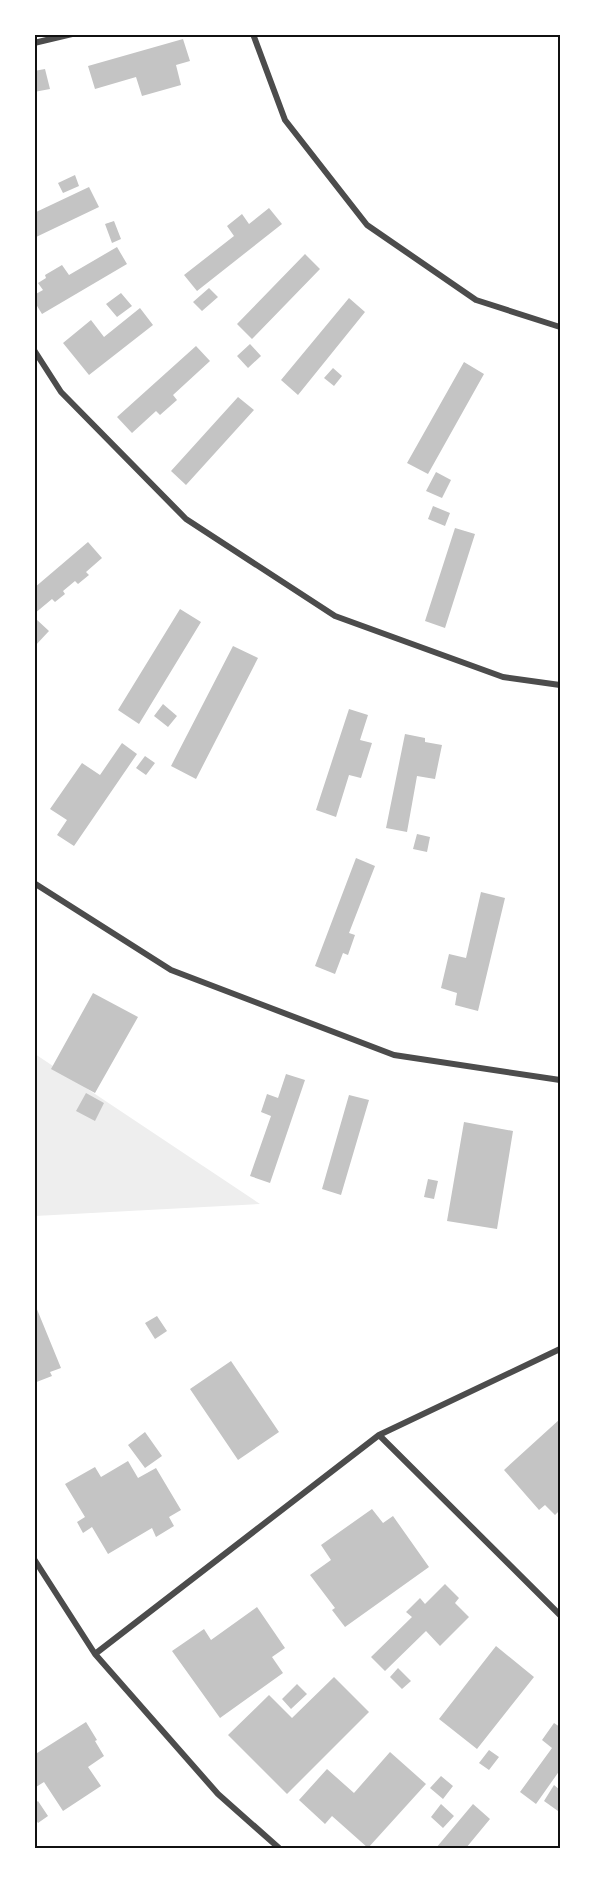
<svg xmlns="http://www.w3.org/2000/svg" width="595" height="1883" viewBox="0 0 595 1883" font-family="'Open Sans',sans-serif">
	<style>
		.green { fill: #eee }
		.building { fill: #c4c4c4 }
		.lines { fill: none; stroke-linecap: round; stroke-linejoin: round }
		.minor { stroke: #4c4c4c; stroke-width: 6 }
		.neatline { fill: none; stroke: #111; stroke-width: 2 }
	</style>
	<rect width="100%" height="100%" fill="#fff"/>
	<path class="green" d="M35 1054 260 1204 35 1216Z"/>
	<path class="building" d="M183 39 190 61 176 65 181 85 142 96 136 77 95 89 88 66Z
		M45 69 50 89 34 92V71Z
		M75 175 79 186 63 193 58 183Z
		M89 187 99 207 34 238V213Z
		M269 208 282 224 197 291 184 275 234 236 227 226 242 214 249 224Z
		M114 221 121 239 112 243 105 224Z
		M117 247 127 264 42 314 34 301V295L43 290 38 283 46 278 45 275 62 265 69 275Z
		M305 254 320 269 252 339 237 324Z
		M209 288 218 297 202 311 193 302Z
		M121 293 132 306 117 317 106 304Z
		M349 298 365 312 298 395 281 380Z
		M140 308 153 325 89 375 63 343 91 320 104 337Z
		M250 344 261 356 248 368 237 356Z
		M196 346 210 361 173 395 177 400 160 415 156 411 132 433 117 417Z
		M464 362 484 374 428 474 407 463Z
		M333 368 342 376 334 386 324 378Z
		M238 397 254 410 186 485 171 471Z
		M436 472 451 480 442 498 426 491Z
		M433 506 450 513 445 526 428 519Z
		M455 528 475 534 445 628 425 621Z
		M88 542 102 558 86 572 89 575 78 584 75 581 63 591 65 594 55 602 52 599 34 614V588Z
		M180 609 201 622 139 724 118 710Z
		M36 619 49 631 34 647V620Z
		M233 646 258 658 196 779 171 766Z
		M163 704 177 716 168 727 154 716Z
		M349 709 368 715 360 740 372 743 361 778 349 775 336 817 316 810Z
		M405 734 425 738V742L442 745 435 779 417 776 407 832 386 828Z
		M122 743 137 754 74 846 57 835 67 820 50 809 82 763 100 775Z
		M145 756 155 763 146 775 136 768Z
		M417 834 430 837 427 852 413 849Z
		M356 858 375 866 349 933 355 935 348 955 343 953 335 974 315 966Z
		M481 892 505 898 478 1011 455 1005 457 993 441 988 449 954 466 958Z
		M93 993 138 1017 95 1093 51 1069Z
		M286 1074 305 1080 270 1183 250 1176 271 1116 261 1112 267 1094 278 1098Z
		M86 1093 104 1103 95 1121 76 1111Z
		M349 1095 369 1100 341 1195 322 1189Z
		M464 1122 513 1131 497 1229 447 1221Z
		M428 1179 438 1181 434 1199 424 1197Z
		M34 1302 61 1368 50 1372 52 1376 34 1383Z
		M157 1316 167 1331 155 1339 145 1323Z
		M231 1361 279 1432 238 1460 190 1389Z
		M560 1419V1510L555 1515 545 1505 539 1510 504 1470Z
		M145 1432 162 1456 145 1468 128 1445Z
		M128 1461 138 1478 156 1468 181 1510 169 1517 174 1526 156 1537 152 1528 108 1554 92 1527 83 1533 77 1522 85 1517 65 1484 95 1467 101 1477Z
		M372 1509 383 1523 393 1516 429 1567 345 1627 332 1610 335 1608 310 1575 331 1560 321 1545Z
		M445 1584 459 1598 455 1603 469 1617 440 1646 426 1631 385 1671 371 1657 412 1617 406 1612 420 1598 425 1604Z
		M257 1607 285 1648 272 1657 283 1673 220 1718 172 1651 204 1629 211 1640Z
		M496 1646 534 1677 477 1749 439 1719Z
		M398 1668 411 1681 402 1689 390 1677Z
		M334 1677 369 1712 287 1794 228 1735 269 1695 292 1718Z
		M297 1684 307 1694 291 1709 282 1699Z
		M86 1722 97 1740 95 1741 104 1756 88 1767 101 1786 63 1811 44 1782 36 1787 34 1786V1755Z
		M554 1723 560 1727V1770L536 1804 520 1792 552 1748 542 1740Z
		M489 1750 499 1757 489 1770 479 1763Z
		M390 1752 426 1784 368 1848 332 1816 325 1824 299 1800 327 1769 354 1793Z
		M441 1776 453 1786 443 1799 430 1788Z
		M554 1785 560 1790V1807L558 1811 544 1801Z
		M38 1801 48 1816 38 1823 34 1817V1804Z
		M441 1804 454 1816 443 1828 431 1817Z
		M473 1804 490 1819 466 1848H436Z"/>
	<g class="lines">
		<path class="minor" d="M253 34 285 120 367 225 476 300 560 327
			M34 43 72 34
			M34 350 61 392 186 519 335 616 503 677 560 685
			M34 883 171 970 394 1055 560 1080
			M379 1435 560 1615
			M34 1559 95 1654 218 1794 279 1848
			M95 1654 379 1435 560 1349"/>
	</g>
	<rect width="595" height="1883" fill="none" stroke="#ffffff" stroke-width="72"/>
	<rect x="36" y="36" width="523" height="1811" class="neatline"/>
</svg>
